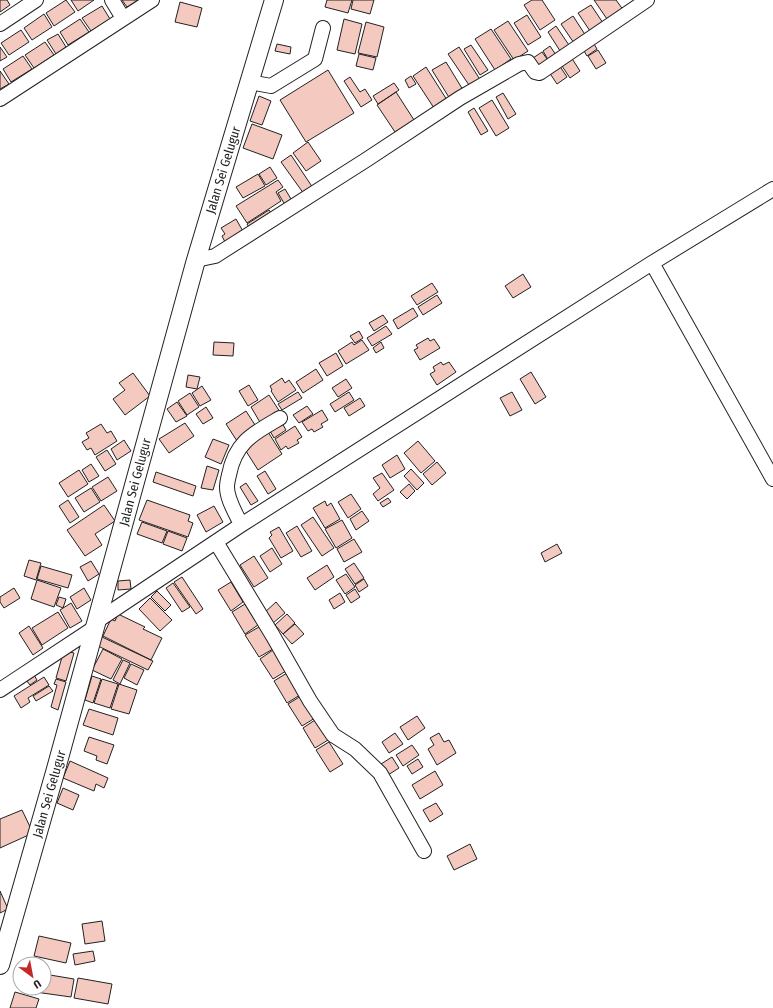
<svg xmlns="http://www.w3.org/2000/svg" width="773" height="1008" viewBox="0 0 773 1008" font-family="'Fira Sans Condensed',sans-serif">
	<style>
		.building { fill: #f3c9c0; stroke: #222 }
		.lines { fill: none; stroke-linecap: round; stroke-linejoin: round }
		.minor-casing { stroke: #222; stroke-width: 16 }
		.major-casing { stroke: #222; stroke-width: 20 }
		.minor { stroke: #fff; stroke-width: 14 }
		.major { stroke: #fff; stroke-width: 18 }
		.labels { text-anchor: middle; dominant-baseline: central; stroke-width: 3; stroke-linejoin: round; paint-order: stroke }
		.street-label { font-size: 13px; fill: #222; stroke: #fff }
	</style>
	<rect width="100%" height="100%" fill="#fff"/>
	<path class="building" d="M0 0H7L10 5 0 12Z
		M66 0 75 12 54 26 46 13Z
		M71 0H94L78 11Z
		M122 0H138L127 7Z
		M327 0H352L348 13 325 7Z
		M353 0H374L370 14 351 9Z
		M532 0H542L555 20 540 30 524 5Z
		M594 0H616L624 11 609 22Z
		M180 2 202 8 197 27 175 22Z
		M591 5 605 26 592 34 578 13Z
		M102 6 110 19 91 31 82 18Z
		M44 14 52 27 32 40 24 28Z
		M527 15 541 37 528 45 514 23Z
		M573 16 588 39 576 46 561 24Z
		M80 19 89 32 68 45 60 32Z
		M344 19 362 24 355 54 337 50Z
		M508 21 528 51 514 60 494 30Z
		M366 22 384 27 377 57 358 53Z
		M556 26 571 48 562 54 548 32Z
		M491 29 511 59 495 70 475 39Z
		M21 30 29 42 9 55 1 43Z
		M58 34 66 47 56 54 47 40Z
		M45 42 54 55 34 68 25 55Z
		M277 44 291 47 290 54 275 51Z
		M594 44 597 49 587 56 584 51Z
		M471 45 488 70 480 75 464 49Z
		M550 46 558 58 550 63 543 51Z
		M0 47 7 57 0 61Z
		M459 47 481 81 471 88 448 54Z
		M598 50 606 63 596 69 588 56Z
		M542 52 550 63 541 69 533 58Z
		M359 54 376 58 373 70 356 66Z
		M23 56 32 69 11 82 3 69Z
		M571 57 580 71 570 78 560 63Z
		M446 62 463 90 450 99 432 70Z
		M559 65 567 77 557 84 549 72Z
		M426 67 447 100 434 108 413 76Z
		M328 70 354 113 306 142 280 100Z
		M0 71 9 84 0 89Z
		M411 76 416 84 409 88 405 80Z
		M350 77 360 92 365 89 372 100 361 107 344 81Z
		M394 83 399 90 378 104 373 96Z
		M396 92 414 120 395 132 377 105Z
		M503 93 516 114 508 119 496 97Z
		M259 96 271 101 262 125 250 121Z
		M492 100 509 128 496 136 479 108Z
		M474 108 488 131 481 135 468 112Z
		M252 124 282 135 273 159 243 148Z
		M308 142 321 161 306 171 293 153Z
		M291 155 313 188 304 194 281 162Z
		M270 167 277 178 266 185 259 174Z
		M258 174 265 186 243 198 236 187Z
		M278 180 283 187 276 192 281 201 247 223 236 206Z
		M285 189 294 204 287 208 278 193Z
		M269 210 274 217 251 231 247 224Z
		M236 219 244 233 226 244 222 236 225 234 221 228Z
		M523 274 531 287 513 298 505 286Z
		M432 283 438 292 417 305 411 296Z
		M437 295 442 303 423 315 418 307Z
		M413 308 418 316 398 329 393 320Z
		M383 315 388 322 374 331 369 323Z
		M386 326 392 334 372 346 367 338Z
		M359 331 363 338 355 343 350 336Z
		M428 338 430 341 434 339 440 348 420 360 414 350 418 348 416 345Z
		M362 340 369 350 346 364 338 351 352 342 354 345Z
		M214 342 234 343 233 356 213 355Z
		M381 342 384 348 376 353 373 348Z
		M336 353 343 366 327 376 319 363Z
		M441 362 443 365 449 362 456 372 437 385 430 374 435 371 433 367Z
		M316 369 323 380 303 393 296 382Z
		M531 372 546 397 535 404 520 379Z
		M133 373 150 396 125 415 113 399 125 390 119 383Z
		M188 375 200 377 197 389 186 387Z
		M282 378 285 383 289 380 296 390 278 402 271 391 272 390 270 386Z
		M346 379 352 388 338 397 332 388Z
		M249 385 258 400 248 406 239 391Z
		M202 386 211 400 200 406 192 393Z
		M298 392 302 398 282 410 278 404Z
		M349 392 354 400 335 412 330 404Z
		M512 392 522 410 510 416 500 398Z
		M190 393 199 407 187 415 178 401Z
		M269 395 280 412 261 424 251 407Z
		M360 398 365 406 349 416 344 408Z
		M177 402 187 416 176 422 167 409Z
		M307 406 313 414 299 423 293 415Z
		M206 407 213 418 203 424 196 414Z
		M322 410 328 420 321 424 323 427 314 432 312 429 308 431 302 422Z
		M246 411 257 428 237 441 226 424Z
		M185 423 194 436 169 453 159 439Z
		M282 423 286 430 274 438 270 431Z
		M101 424 107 433 111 431 117 441 95 455 91 448 87 450 82 442 89 438 86 433Z
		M295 426 302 437 297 440 299 443 288 449 286 446 281 450 275 439Z
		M268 432 282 454 258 470 244 448Z
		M213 439 229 445 221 464 205 457Z
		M124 440 131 451 117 460 111 449Z
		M418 441 435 461 421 473 404 453Z
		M107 450 116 464 105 471 96 457Z
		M397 455 405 469 390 478 382 465Z
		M437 462 446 473 432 485 423 474Z
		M91 464 99 476 89 482 82 470Z
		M207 466 219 470 213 490 201 488Z
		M411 469 424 483 417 490 404 476Z
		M79 470 88 484 68 497 59 483Z
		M265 471 276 489 268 494 257 476Z
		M156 472 196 486 193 496 153 482Z
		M382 473 394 490 378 501 373 494 380 488 373 478Z
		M108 477 117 491 101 501 92 487Z
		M246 483 258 501 251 505 240 487Z
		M409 484 415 491 407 499 400 492Z
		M91 488 100 502 84 512 75 498Z
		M351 494 361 509 348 518 338 502Z
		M388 498 391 502 383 507 380 503Z
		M68 500 79 517 70 523 59 506Z
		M147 500 190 515 188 521 193 523 188 537 139 520Z
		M325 501 327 506 331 503 340 519 325 528 313 508Z
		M104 505 115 521 95 534 102 545 85 556 67 530Z
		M214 506 223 522 206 532 197 515Z
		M362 511 369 521 356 530 350 519Z
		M313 517 334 548 322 556 301 525Z
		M342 520 352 538 336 548 325 529Z
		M142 522 167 531 162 543 137 534Z
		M297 526 312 551 301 557 286 533Z
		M279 527 293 551 281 558 269 538 272 535 270 532Z
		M168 531 187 538 182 551 163 544Z
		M354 539 362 552 344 562 337 549Z
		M557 544 562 553 545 562 541 553Z
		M272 548 282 564 270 572 260 556Z
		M254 556 268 578 254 587 240 565Z
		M29 560 41 563 36 580 24 576Z
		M91 561 99 574 88 581 80 567Z
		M354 563 364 578 355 584 345 569Z
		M327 565 334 577 315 590 307 578Z
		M41 566 72 575 68 588 37 579Z
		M346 574 355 587 345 594 336 580Z
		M182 577 203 609 196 614 174 582Z
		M364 579 368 586 359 592 355 585Z
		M37 580 61 588 54 607 31 599Z
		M130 580 131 589 118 590V581Z
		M231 582 243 602 231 611 218 590Z
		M173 583 190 607 182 612 166 588Z
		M14 588 20 598 4 608 0 602V597Z
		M84 588 91 600 77 609 70 597Z
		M355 589 360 597 351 603 346 595Z
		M157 591 171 605 165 611 151 597Z
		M340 593 345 602 334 609 329 600Z
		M59 597 66 599 63 608 56 605Z
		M150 598 172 620 160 631 139 609Z
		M276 602 285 613 273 623 264 613Z
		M71 603 82 621 70 628 60 610Z
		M245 604 258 625 245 634 232 612Z
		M58 612 68 628 42 645 32 628Z
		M118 614 145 627 143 629 162 638 151 660 103 636 111 619 115 621Z
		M287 614 295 623 283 634 275 625Z
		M295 624 304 634 292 644 283 634Z
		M29 626 43 648 33 655 19 633Z
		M259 627 273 649 259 657 245 635Z
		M102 637 153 661 148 670 98 646Z
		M103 649 122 659 111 679 92 670Z
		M273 650 286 671 273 679 260 659Z
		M70 652 74 653 66 681 56 678 62 657Z
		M123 660 130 663 120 684 113 680Z
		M131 664 144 670 137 685 124 678Z
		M287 673 300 695 287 703 274 681Z
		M34 675 37 680 30 685 26 680Z
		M92 676 101 679 93 703 85 700Z
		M44 677 49 685 28 698 30 702 21 708 14 696Z
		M56 679 66 682 58 710 51 707 57 685 54 684Z
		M102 679 118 684 110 708 94 703Z
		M119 684 137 690 129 714 111 709Z
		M49 686 53 691 36 701 33 696Z
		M301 696 315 718 302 726 288 704Z
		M89 709 118 718 113 735 83 725Z
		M417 716 425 728 408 740 400 727Z
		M315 720 328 740 315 748 303 728Z
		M395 733 403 744 389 753 382 742Z
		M439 733 444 742 449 740 456 753 437 765 428 749 434 745 430 738Z
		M89 737 114 745 107 764 96 760 97 756 84 751Z
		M329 742 343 764 330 772 316 750Z
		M412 745 419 755 403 766 396 755Z
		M392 757 399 768 388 775 381 764Z
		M418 759 423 767 412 774 407 766Z
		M70 761 108 778 104 788 96 784 94 791 63 778Z
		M435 771 443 785 420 799 412 785Z
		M63 788 79 795 73 810 57 803Z
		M436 803 443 814 430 822 423 810Z
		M22 810 33 833 0 848V819Z
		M470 844 477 859 454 870 447 856Z
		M0 891 8 909 0 913Z
		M102 921 105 941 85 944 82 924Z
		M39 936 71 943 66 963 34 956Z
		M93 951 95 961 75 965 73 954Z
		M44 974 74 979 71 997 28 991 29 988H44Z
		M78 978 112 984 108 1004 74 998Z
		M15 992 39 999 36 1008H10Z"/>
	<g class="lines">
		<g class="minor-casing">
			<path id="minor" d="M112 0 123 18
				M0 24 36 0
				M249 82 271 86 315 59 323 28
				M0 99 152 0
				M196 260 215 256 366 160 460 98 519 64 528 62 535 72 539 73 541 72 647 0
				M652 263 773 479
				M241 525C236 513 227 500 227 487 227 483 228 479 229 475 235 442 254 433 280 418
				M216 542 273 636 310 701 333 735 355 749 380 773 424 851
				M97 621 241 525 652 263 773 189
				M0 690 94 628"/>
		</g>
		<g class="major-casing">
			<path id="major" d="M0 965 56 769 196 260 274 0"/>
		</g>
		<use href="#minor" class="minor"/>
		<use href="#major" class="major"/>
	</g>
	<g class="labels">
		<g class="street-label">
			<text transform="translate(223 170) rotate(-73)">Jalan Sei Gelugur</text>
			<text transform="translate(135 482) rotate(-75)">Jalan Sei Gelugur</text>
			<text transform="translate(49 794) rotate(-74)">Jalan Sei Gelugur</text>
		</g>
	</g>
	<g transform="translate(32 976) rotate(148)"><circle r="19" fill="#ffffff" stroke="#a7a7a7"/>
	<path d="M0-3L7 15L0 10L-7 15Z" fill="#c62828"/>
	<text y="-6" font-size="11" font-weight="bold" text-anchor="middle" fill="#222222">U</text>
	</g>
</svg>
